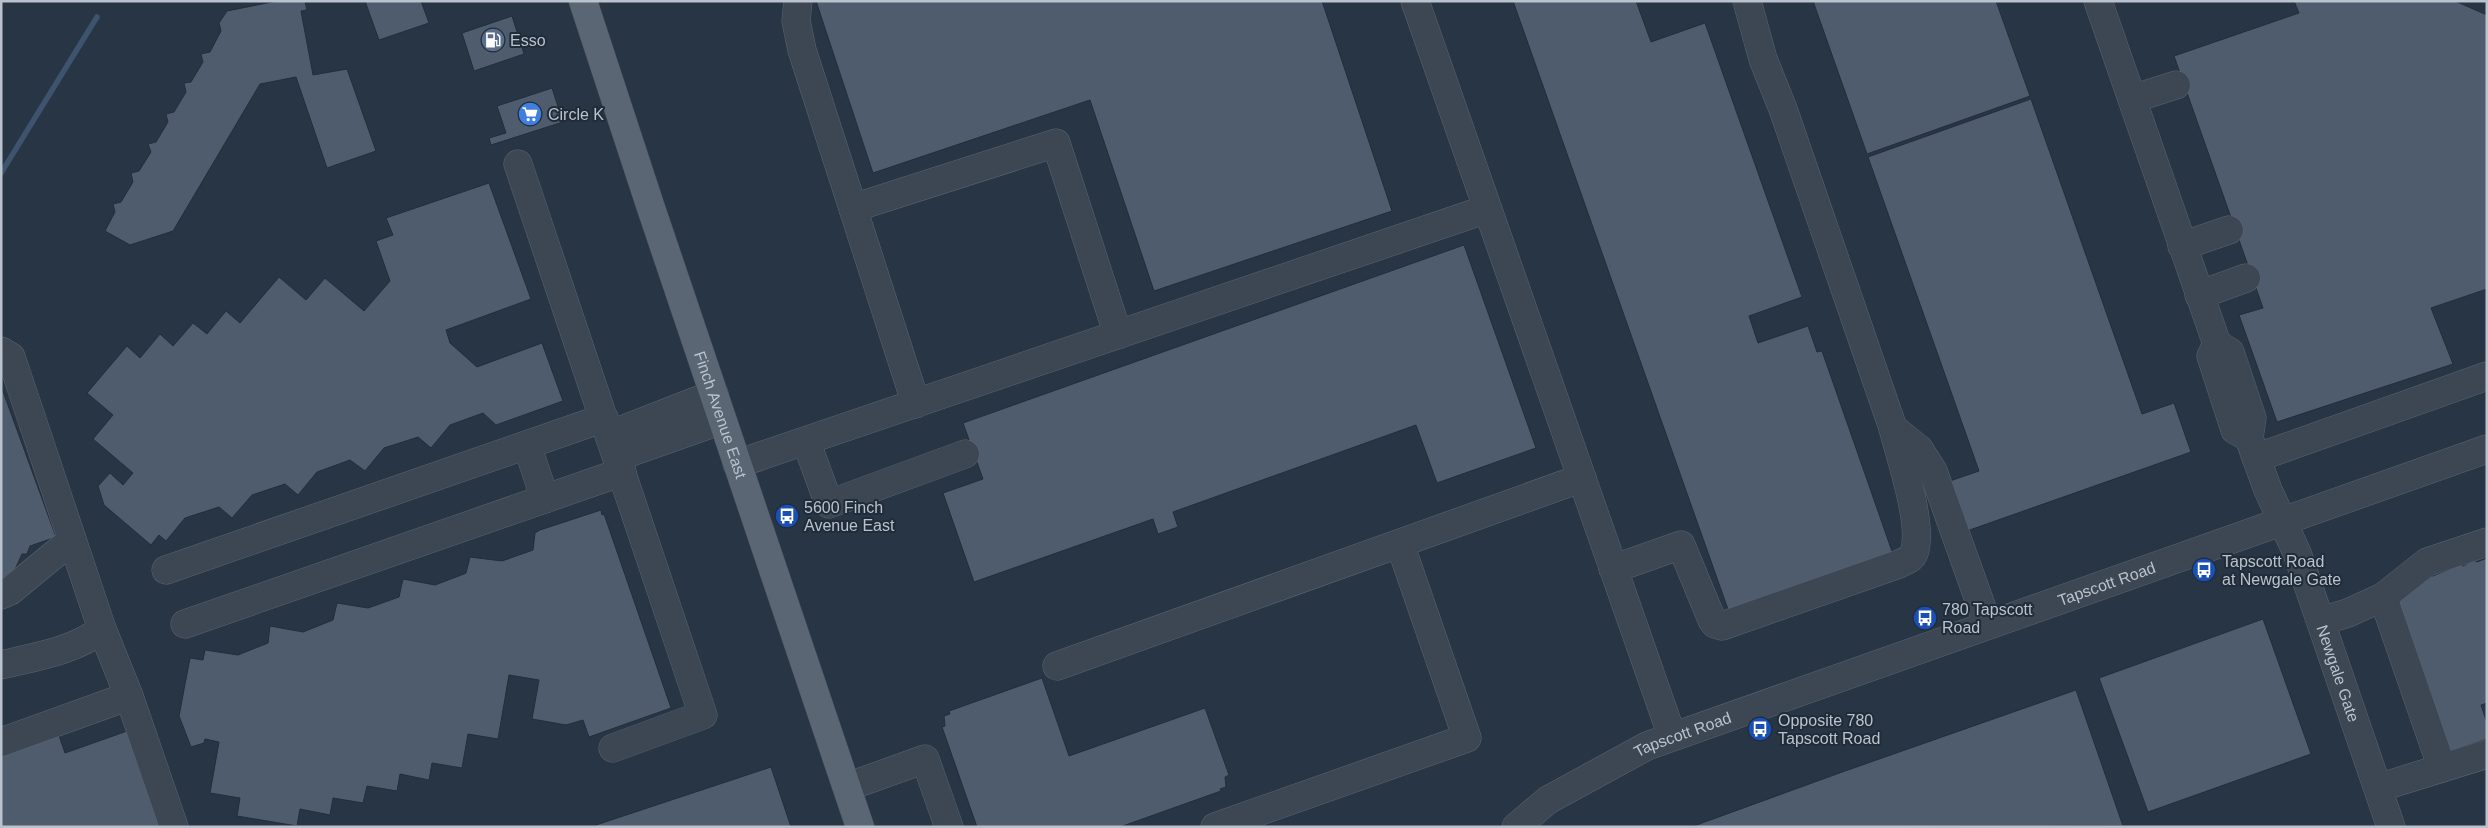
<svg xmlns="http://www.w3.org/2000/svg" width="2488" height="828" viewBox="0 0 2488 828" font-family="Helvetica,sans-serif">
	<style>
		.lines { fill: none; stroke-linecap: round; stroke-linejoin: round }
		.stream { stroke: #3e536d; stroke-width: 5.5 }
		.building { fill: #4e5c6d; stroke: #232e3b }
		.minor-casing { stroke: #5b6571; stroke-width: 29 }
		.major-casing { stroke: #46505d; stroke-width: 29 }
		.minor { stroke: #3c4753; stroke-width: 28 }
		.major { stroke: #5a6673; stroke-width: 28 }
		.labels { text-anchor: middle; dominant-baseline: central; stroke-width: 4; stroke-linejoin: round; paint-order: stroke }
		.poi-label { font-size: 16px; fill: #bac2cd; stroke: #202c39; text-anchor: start }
		.street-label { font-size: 16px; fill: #bac2cd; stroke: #202c39 }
	</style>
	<rect width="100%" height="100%" fill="#283544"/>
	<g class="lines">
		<path class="stream" d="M1 173 97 17"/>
	</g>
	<path class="building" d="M277 1H305L307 10 301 11 313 75 347 69 376 151 327 168 296 77 260 84 173 231 130 245 105 231 115 212 113 204 121 202 133 182 131 173 139 171 151 152 148 144 156 142 168 122 166 114 174 112 186 92 184 83 191 82 203 62 201 54 210 52 221 31 219 23 227 11Z
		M365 1H421L429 23 379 40Z
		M816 1H1322L1392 211 1154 291 1090 100 873 173Z
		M1513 1H1636L1651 42 1705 23 1802 297 1749 316 1758 343 1808 326 1817 352 1822 351 1894 557 1730 615Z
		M1813 1H1996L2030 96 1867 154Z
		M2294 1H2455L2487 15V289L2431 308 2453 364 2277 422 2239 315 2263 308 2174 56 2299 13Z
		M512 16 524 54 474 71 462 33Z
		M552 88 563 122 491 145 489 138 506 133 497 106Z
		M2031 99 2142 414 2174 403 2191 452 1964 532 1947 482 1979 471 1868 157Z
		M489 183 531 299 446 330 450 343 477 367 542 343 563 401 496 425 483 413 450 425 431 448 418 437 412 439 384 448 365 471 350 460 317 472 298 495 285 484 252 495 232 518 219 507 185 518 166 541 159 535 151 545 104 505 98 486 110 473 123 485 133 473 93 439 113 415 87 393 127 346 140 358 160 334 173 346 193 323 207 334 226 311 240 323 279 277 306 300 325 278 364 311 390 281 376 241 393 235 386 218Z
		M1464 245 1536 448 1437 483 1416 425 1173 512 1178 527 1158 534 1153 519 974 582 943 493 983 479 963 423Z
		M1 386 56 537 30 546 27 554H22L11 578 1 581Z
		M601 510 602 515 604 514 671 708 589 737 583 720 566 725 532 719 539 680 509 675 498 739 468 734 462 768 432 763 429 780 400 774 397 791 367 786 363 803 333 798 330 815 300 809 297 826 237 816 240 798 210 793 219 742 205 739 204 743 191 747 179 716 190 658 203 660 205 650 238 655 268 643 270 626 303 632 333 620 337 603 368 608 399 597 403 579 435 585 464 574 466 573 470 557 502 561 533 550 535 533 540 530Z
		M2487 558V703L2481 705 2487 723V739L2442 754 2394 605 2430 577 2460 565 2463 566 2474 560 2477 562Z
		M2263 619 2311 754 2148 812 2099 678Z
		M1042 678 1069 756 1205 708 1229 775 1225 777 1226 787 1220 789 1221 791 1120 827H977L942 727 945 726 944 716 950 714 949 711Z
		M2076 690 2123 826 1691 827 1845 771Z
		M57 730 65 753 130 730 164 827H1V749Z
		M771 767 791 827H590Z"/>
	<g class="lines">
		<g class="minor-casing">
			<g id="minor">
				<path d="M798 1 796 21 802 50 916 404"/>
				<path d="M1415 1 1672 736"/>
				<path d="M1747 1 1763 59 1783 109 1893 428 1919 449 1933 471 1988 625"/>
				<path id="s1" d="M2098 1 2217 344 2230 352 2252 418 2249 438 2268 490 2297 553 2391 827"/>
				<path d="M2132 99 2176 85"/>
				<path d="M518 164 703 715 613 748"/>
				<path d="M853 208 1056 143 1118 335"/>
				<path d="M2182 246 2229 230"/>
				<path d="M2199 295 2246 278"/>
				<path d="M2217 344 2211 356 2235 430 2249 438"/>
				<path d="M1 351 11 357 102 629 129 696 174 827"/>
				<path d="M609 435 714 394"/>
				<path d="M806 441 829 504 965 454"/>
				<path d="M527 445 545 499"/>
				<path d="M617 457 722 420"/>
				<path d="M2256 458 2487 376"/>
				<path d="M737 464 1487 209"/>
				<path d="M1613 569 1681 545 1712 620 1715 624 1722 626 1899 564C1905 561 1912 559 1914 553 1924 525 1900 457 1893 428"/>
				<path d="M166 570 604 418"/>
				<path d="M1 595 10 591 72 540"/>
				<path d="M2383 597 2442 768"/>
				<path d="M2321 621 2348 613 2383 597 2427 562 2487 542"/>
				<path d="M185 624 622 472"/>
				<path d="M1 665C34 657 75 651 102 629"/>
				<path d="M1057 666 1582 478"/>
				<path d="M1 742 129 696"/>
				<path d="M847 787 925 759 949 827"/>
				<path d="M2378 788 2487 754"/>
				<path d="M1215 827 1467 738 1400 544"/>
				<path id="s2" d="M1516 827 1548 800 1647 746 2487 449"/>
			</g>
		</g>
		<g class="major-casing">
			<g id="major">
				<path id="s3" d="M583 1 650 205 860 827"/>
			</g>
		</g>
		<use href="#minor" class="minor"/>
		<use href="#major" class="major"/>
	</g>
	<defs>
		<g id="fuel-disc" transform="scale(1.25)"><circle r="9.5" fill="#5c6f8a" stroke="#202c39"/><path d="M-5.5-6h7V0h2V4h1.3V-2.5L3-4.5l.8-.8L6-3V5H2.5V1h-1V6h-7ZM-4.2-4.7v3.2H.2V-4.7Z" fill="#fff"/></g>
		<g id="supermarket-disc" transform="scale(1.25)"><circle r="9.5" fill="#3f7fe0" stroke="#202c39"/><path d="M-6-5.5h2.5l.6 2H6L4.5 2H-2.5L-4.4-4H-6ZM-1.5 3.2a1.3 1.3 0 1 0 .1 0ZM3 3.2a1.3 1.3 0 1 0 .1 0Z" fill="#fff"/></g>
		<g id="bus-disc" transform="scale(1.25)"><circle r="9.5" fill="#1a4fb4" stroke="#202c39"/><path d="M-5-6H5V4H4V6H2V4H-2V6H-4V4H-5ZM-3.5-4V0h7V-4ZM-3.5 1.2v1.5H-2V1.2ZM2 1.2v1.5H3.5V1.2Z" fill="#fff"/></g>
	</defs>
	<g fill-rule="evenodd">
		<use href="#fuel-disc" x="493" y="40"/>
		<use href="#supermarket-disc" x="530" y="114"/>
		<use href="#bus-disc" x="787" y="516"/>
		<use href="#bus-disc" x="2204" y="570"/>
		<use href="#bus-disc" x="1925" y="618"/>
		<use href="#bus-disc" x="1760" y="729"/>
	</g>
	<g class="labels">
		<g class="poi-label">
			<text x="510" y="40">Esso</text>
			<text x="548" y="114">Circle K</text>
			<text x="804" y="507">5600 Finch<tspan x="804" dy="18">Avenue East</tspan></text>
			<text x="2222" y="561">Tapscott Road<tspan x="2222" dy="18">at Newgale Gate</tspan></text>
			<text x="1942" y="609">780 Tapscott<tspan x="1942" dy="18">Road</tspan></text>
			<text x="1778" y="720">Opposite 780<tspan x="1778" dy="18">Tapscott Road</tspan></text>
		</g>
		<g class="street-label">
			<text stroke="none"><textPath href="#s3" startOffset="436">Finch Avenue East</textPath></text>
			<text stroke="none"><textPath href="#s2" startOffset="642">Tapscott Road</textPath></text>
			<text stroke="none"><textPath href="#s1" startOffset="720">Newgale Gate</textPath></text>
			<text stroke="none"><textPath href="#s2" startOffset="192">Tapscott Road</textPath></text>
		</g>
	</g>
	<rect width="2488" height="828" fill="none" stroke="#bac2cd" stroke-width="5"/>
</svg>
